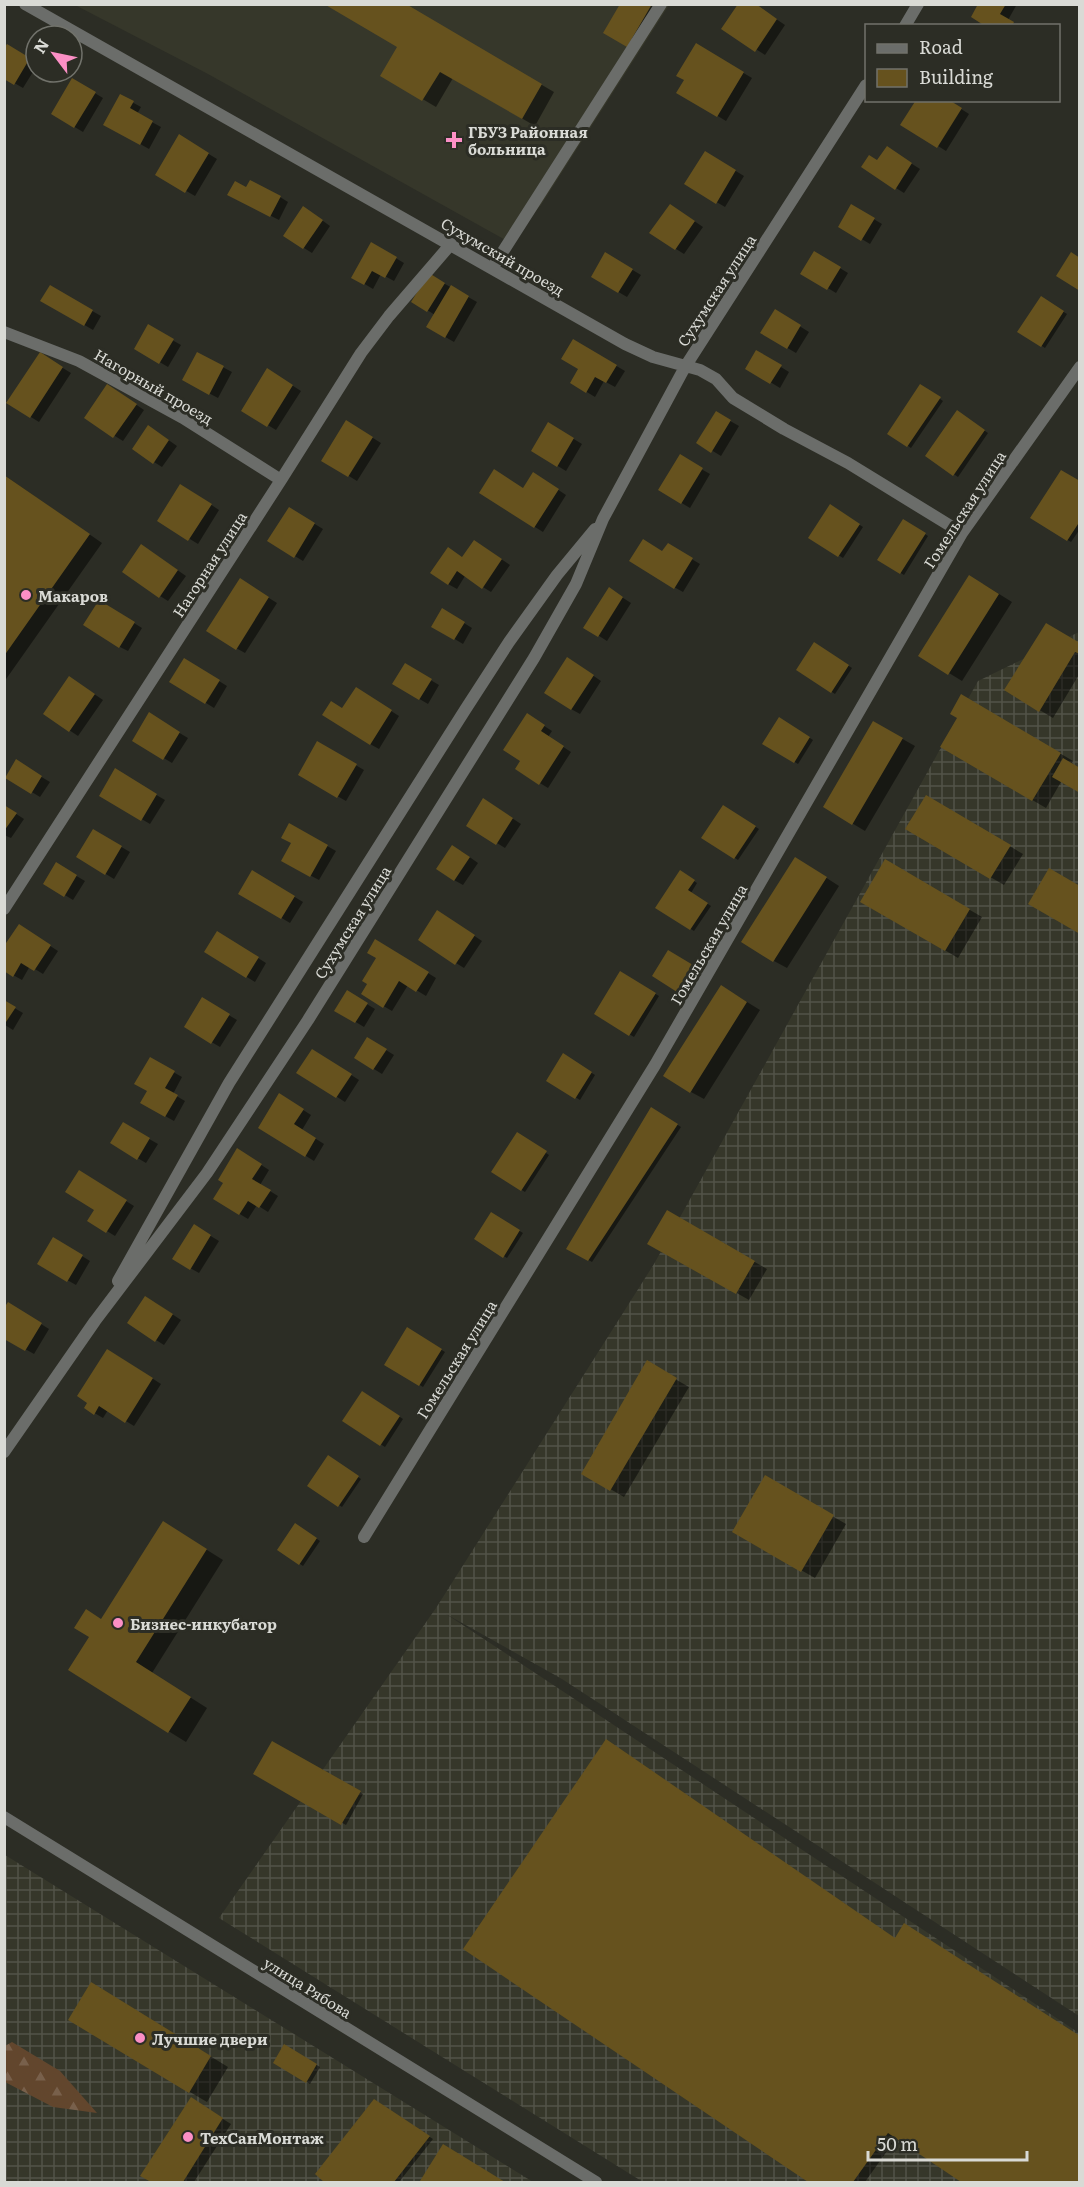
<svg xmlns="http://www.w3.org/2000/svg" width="1084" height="2187" viewBox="0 0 1084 2187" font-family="Literata,serif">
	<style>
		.built { fill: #36372a }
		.industrial { fill: url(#industrial-grid) }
		.forest { fill: url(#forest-firs) }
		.shadow { fill: #0007 }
		.building { fill: #66521e }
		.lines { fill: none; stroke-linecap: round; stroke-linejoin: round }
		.minor { stroke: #6b6d6a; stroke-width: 12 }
		.poi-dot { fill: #fb8fc5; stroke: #2c2d25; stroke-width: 2 }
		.labels { text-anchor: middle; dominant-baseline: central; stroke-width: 6; stroke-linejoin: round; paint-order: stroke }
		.poi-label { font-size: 15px; font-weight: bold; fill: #d9dad5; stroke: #2c2d25; text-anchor: start }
		.street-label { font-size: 15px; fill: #d9dad5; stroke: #2c2d25 }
	</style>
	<defs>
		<pattern id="industrial-grid" width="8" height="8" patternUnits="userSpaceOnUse" patternTransform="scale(1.5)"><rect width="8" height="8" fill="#36372a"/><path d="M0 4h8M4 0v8" fill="none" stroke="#525348"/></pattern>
		<pattern id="forest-firs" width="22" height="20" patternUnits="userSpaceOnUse" patternTransform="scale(1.5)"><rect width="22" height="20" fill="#62462d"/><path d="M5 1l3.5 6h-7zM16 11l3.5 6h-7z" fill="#78604b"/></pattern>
	</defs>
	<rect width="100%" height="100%" fill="#2c2d25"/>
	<path class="built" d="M75 5H669L541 205 509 242 208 74Z"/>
	<path class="industrial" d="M1079 632V2016L562 1679 446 1614 1079 2033V2182H643L219 1918 436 1608 654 1264 978 681Z
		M5 1855 533 2182H5Z"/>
	<path class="forest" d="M12 2042 60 2071 97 2113 53 2107 5 2082V2046Z"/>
	<path class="shadow" d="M403 4 554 92 535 126 453 78 436 107 382 75 399 46Z
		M622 4H653L660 9 636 51Z
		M754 4 785 25 765 55 724 29Z
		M980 4H1017L1008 20 1016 26H988Z
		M696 45 752 78 726 121 678 92 686 80Z
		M8 46 36 63V67L23 88 4 77Z
		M73 80 103 98 83 132 53 114Z
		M121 96 141 107 137 114 161 127 149 149 105 124Z
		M947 100 969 114 946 151 903 124Z
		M179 136 217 159 195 196 157 174Z
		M706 153 744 176 725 207 686 184Z
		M895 153 920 169 904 193 896 188 878 161Z
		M247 189 280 197 288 202 279 220 238 199Z
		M852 206 882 224 870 244 840 226Z
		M678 210 703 227 684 254 676 249Z
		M312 213 330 226 312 253 304 248Z
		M372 244 404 263 394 281 381 274 373 289 353 277Z
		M815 253 848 273 836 293 803 273Z
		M606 254 641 275 627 297 593 277Z
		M429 275 477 302 454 342 428 327 435 315 413 301Z
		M50 287 101 316 93 330 42 300Z
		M1041 298 1067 314 1045 348 1019 331Z
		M775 311 809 332 796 353 762 333Z
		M149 327 181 345 168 367 136 348Z
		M574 341 625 371 615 387 604 381 595 397 572 383 580 369Z
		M757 352 789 372 780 388 747 368Z
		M198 354 232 372 218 398 184 380Z
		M48 359 71 373 39 422 8 403Z
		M268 370 301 391 276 430 243 410Z
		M921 386 943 401 911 448 889 433Z
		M116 391 144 410 123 441 86 418Z
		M957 412 988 433 958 477 927 456Z
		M716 413 739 426 721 456 698 442Z
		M347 422 381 443 357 481 323 460Z
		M549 424 582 444 566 471 533 451Z
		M157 432 177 446 162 467 154 462Z
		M680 457 710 474 690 508 660 490Z
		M4 475 102 543 4 682Z
		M542 479 566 495 543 532 535 527 524 489Z
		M1080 483V529L1071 542 1032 518Z
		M189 490 219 510 198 544 159 520Z
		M830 506 863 527 843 558 810 537Z
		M290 509 323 529 303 561 270 541Z
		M904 521 928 536 904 575 879 560Z
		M668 545 700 564 683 592 674 587 663 553Z
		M482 546 510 565 491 592 465 576 457 589 448 584 463 558Z
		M150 551 186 576 168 601 160 596Z
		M983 584 1012 602 962 681 949 673Z
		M248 585 277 603 245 653 236 648Z
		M609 589 631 603 607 641 585 627Z
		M100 602 142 628 128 651 120 647Z
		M443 610 472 628 463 644 433 626Z
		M814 644 852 668 835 694 798 670Z
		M1080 644V673L1053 718 1006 690Z
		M185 660 227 686 214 708 171 681Z
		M576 664 601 681 580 714 571 709Z
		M405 665 439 685 428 704 394 684Z
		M78 683 103 700 78 736 45 714Z
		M364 694 399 716 379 749 370 744 343 710Z
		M962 696 1073 761 1046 808 942 747 959 717Z
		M149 715 188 738 172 763 134 740Z
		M527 715 552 731 548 737 571 752 548 788 517 769 522 761Z
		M780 719 813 740 798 764 764 743Z
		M874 723 915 746 865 831 825 807Z
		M318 743 364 770 346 801 300 775Z
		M16 762 50 782 40 797 7 777Z
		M115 771 165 800 150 824 101 795Z
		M926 797 1023 854 1004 885 908 829Z
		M492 805 521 824 505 848 468 825Z
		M4 806 24 819 11 838 4 835Z
		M723 807 759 829 738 860 703 837Z
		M290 825 336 851 319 880 283 861 293 843Z
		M94 831 130 852 114 879 78 857Z
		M461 851 478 863 463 885 454 880Z
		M886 861 982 917 958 958 862 901Z
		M56 864 85 881 73 900 45 883Z
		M808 866 839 886 787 968 774 961Z
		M253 872 303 902 290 923 240 893Z
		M680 872 697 883 691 893 711 906 694 931 657 908Z
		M446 917 482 941 464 968 456 963Z
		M27 931 58 951 43 974 30 966 22 980 4 970Z
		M218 933 266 963 255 982 206 952Z
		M376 941 436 978 426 996 408 985 392 1011 363 994 378 958Z
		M669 952 696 969 682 993 654 976Z
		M621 974 659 996 634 1037 596 1014Z
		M347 992 375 1009 364 1027 336 1010Z
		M734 994 760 1010 704 1099 691 1092Z
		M202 999 237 1020 220 1047 186 1027Z
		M4 1002 23 1013 13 1030 5 1025Z
		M368 1039 394 1055 382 1074 356 1058Z
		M320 1055 359 1080 345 1102 298 1072Z
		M563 1055 595 1075 580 1100 548 1080Z
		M150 1059 182 1077 173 1094 185 1101 174 1121 142 1103 149 1091Z
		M280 1095 311 1115 302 1130 324 1144 314 1161 260 1127Z
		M652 1109 681 1127 592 1262 568 1248Z
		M123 1124 158 1144 146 1163 112 1143Z
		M517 1134 549 1155 525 1192 493 1172Z
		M238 1150 269 1170 260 1185 278 1196 268 1212 257 1205 248 1219 215 1199 225 1183Z
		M87 1177 134 1206 115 1236 89 1220 96 1209Z
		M667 1212 767 1269 749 1300 649 1243Z
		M491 1214 523 1233 507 1258 476 1239Z
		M194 1226 219 1241 199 1273 174 1259Z
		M54 1239 90 1261 76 1285 39 1264Z
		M154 1302 181 1320 164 1345 156 1340Z
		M9 1304 49 1329 34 1354 4 1337Z
		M407 1329 445 1352 423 1387 386 1364Z
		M116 1355 161 1384 134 1426 108 1410 103 1418 86 1408Z
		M647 1363 689 1387 624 1497 583 1473Z
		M363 1393 403 1419 385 1447 344 1421Z
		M328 1457 361 1479 342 1507 309 1485Z
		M765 1477 846 1524 815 1578 734 1532Z
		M296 1525 320 1541 303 1566 300 1564Z
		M180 1533 223 1560 152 1673 207 1708 186 1742 70 1670 102 1620Z
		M273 1743 363 1794 346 1825 255 1774Z
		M896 1939 1080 2037V2182H964L897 2137 865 2182H811L465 1949Z
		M109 1994 228 2067 207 2102 190 2092Z
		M285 2046 320 2067 310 2084 275 2063Z
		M374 2101 433 2139 399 2182H326L317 2174Z
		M199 2104 231 2124 194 2182H153L143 2176Z
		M452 2151 503 2182H426L422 2180Z"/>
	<path class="building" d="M324 4H406L542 84 522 119 440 72 422 101 380 76 397 47Z
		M620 4H652L627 47 603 33Z
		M738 4H756L777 19 755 52 721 29Z
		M978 4H1006L1000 14 1014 22 1012 26H985L971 17Z
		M696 43 744 72 717 117 676 93 684 80 676 76Z
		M7 44 30 58 14 85 4 79V48Z
		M72 78 96 92 74 128 51 114Z
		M120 94 134 101 130 108 153 121 140 145 103 125Z
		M916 100H949L962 108 937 148 900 125Z
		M179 134 209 153 185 193 155 175Z
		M887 146 912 163 895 190 861 167 869 155 877 160Z
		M705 151 736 170 716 204 684 184Z
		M250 180 281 196 270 217 227 195 235 181 246 187Z
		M670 204 695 221 675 250 649 233Z
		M851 204 875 218 861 241 838 227Z
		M303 206 323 220 303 249 283 236Z
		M371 242 397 257 385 278 372 271 364 285 351 278Z
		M814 251 841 267 827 290 800 274Z
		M605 252 633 269 618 293 591 277Z
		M1071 252 1080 258V291L1056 276Z
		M429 273 445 283 427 312 411 302Z
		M50 285 93 310 84 326 40 301Z
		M451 285 469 296 445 338 426 327Z
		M1041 296 1064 311 1041 347 1017 332Z
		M775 309 801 325 787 349 760 333Z
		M148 324 174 339 159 364 134 349Z
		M573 339 617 365 606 383 595 377 586 393 570 383 578 369 561 359Z
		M756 350 782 365 770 384 745 369Z
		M40 352 63 367 30 418 6 403Z
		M197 352 224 366 209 395 182 380Z
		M267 368 293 385 267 427 241 411Z
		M107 384 137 404 113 438 84 418Z
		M920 384 941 397 907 447 887 434Z
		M957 410 985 430 953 476 925 456Z
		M716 411 731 420 711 453 696 443Z
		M346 420 373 437 348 477 321 461Z
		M548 422 574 438 557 467 531 451Z
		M148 425 169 440 153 464 132 449Z
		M680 454 703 468 681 504 658 490Z
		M494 469 523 488 533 472 559 489 534 528 479 493Z
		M1061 470 1080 481V521L1067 541 1030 518Z
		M4 475 90 534 4 656Z
		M180 484 212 504 188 541 157 521Z
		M830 504 860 524 838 557 808 538Z
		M289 507 315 523 294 558 267 541Z
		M903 519 926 533 900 574 877 560Z
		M643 539 662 551 668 543 693 558 674 589 629 561Z
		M474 540 502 559 482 589 457 571 448 585 430 573 448 547 462 557Z
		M141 544 178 570 159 598 122 572Z
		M969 575 999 594 948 675 918 656Z
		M240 578 269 597 236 650 206 631Z
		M609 587 623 597 598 637 583 628Z
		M99 600 135 622 119 648 83 625Z
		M442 608 465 622 454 640 431 627Z
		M1046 623 1080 643V654L1075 652 1039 712 1004 690Z
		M814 642 849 665 831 693 796 670Z
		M567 657 594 675 571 710 544 693Z
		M184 658 220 680 205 704 169 682Z
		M405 663 432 679 419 700 392 684Z
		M69 676 95 694 69 732 43 714Z
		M356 687 392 710 370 745 322 715 331 701 342 708Z
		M961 694 1061 753 1032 801 940 747 957 718 950 714Z
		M149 712 180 732 163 760 132 741Z
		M527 713 545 725 541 731 564 746 539 785 515 769 520 761 503 750Z
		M779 717 810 737 794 763 762 744Z
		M873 721 903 738 852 825 823 807Z
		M317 741 357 764 337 798 298 775Z
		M1063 758 1080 768V793L1052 777Z
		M16 759 42 776 31 794 5 778Z
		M115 768 157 794 141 821 99 796Z
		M926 795 1011 845 990 879 905 829Z
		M483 798 513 818 496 845 466 826Z
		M4 805 17 813 4 831Z
		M723 805 756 826 734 859 701 838Z
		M289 823 328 845 310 877 281 861 291 843 281 838Z
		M93 829 122 846 105 875 76 857Z
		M452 845 470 857 454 881 436 869Z
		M795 857 827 877 773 962 741 942Z
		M885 859 970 909 945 951 860 902Z
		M56 862 77 875 64 897 43 884Z
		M1049 868 1080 886V934L1028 904Z
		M252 870 295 896 281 919 238 894Z
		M680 870 695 880 688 890 708 903 690 930 655 908Z
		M437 910 475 935 455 965 418 940Z
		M19 924 51 945 34 971 21 963 13 977 4 971V946Z
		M217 931 259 957 246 978 204 952Z
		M375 939 429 972 416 992 399 981 383 1008 361 994 367 984 362 981 376 958 367 953Z
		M668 950 693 965 677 992 652 976Z
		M620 971 656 993 629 1036 594 1014Z
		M721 985 747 1002 690 1093 663 1076Z
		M347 990 368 1003 355 1023 334 1011Z
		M202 997 230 1014 211 1044 184 1027Z
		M4 1000 16 1007 4 1025Z
		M367 1037 387 1049 373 1070 354 1058Z
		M312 1049 352 1074 336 1098 296 1073Z
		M563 1053 592 1072 575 1099 546 1081Z
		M150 1057 175 1071 165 1088 178 1095 165 1117 140 1103 147 1091 134 1084Z
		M279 1093 304 1109 294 1124 316 1138 305 1157 258 1128Z
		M651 1107 678 1124 588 1261 566 1249Z
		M123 1122 150 1138 137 1160 110 1143Z
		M517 1132 547 1151 521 1191 491 1172Z
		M237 1148 262 1164 252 1179 271 1190 259 1208 248 1201 239 1215 213 1199 223 1183 218 1180Z
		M79 1170 127 1200 106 1233 87 1221 94 1210 65 1192Z
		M667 1210 755 1261 736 1294 647 1244Z
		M491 1212 520 1230 503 1258 474 1239Z
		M194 1224 211 1235 190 1270 172 1259Z
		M53 1237 83 1255 67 1282 37 1264Z
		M145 1296 173 1314 155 1342 127 1323Z
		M8 1302 42 1323 25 1351 4 1339V1308Z
		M407 1327 442 1349 419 1386 384 1365Z
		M107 1349 153 1378 125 1423 99 1406 94 1415 84 1408 87 1403 77 1396Z
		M647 1360 677 1378 610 1491 581 1474Z
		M362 1391 400 1416 380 1446 342 1421Z
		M328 1455 359 1476 338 1507 307 1486Z
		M765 1475 834 1515 801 1572 732 1532Z
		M163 1521 207 1549 136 1662 191 1697 168 1733 68 1670 89 1637 74 1628 86 1609 101 1619Z
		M295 1523 317 1538 299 1565 277 1550Z
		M606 1739 895 1938 904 1923 1080 2036V2182H961L888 2133 853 2182H808L463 1949Z
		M272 1741 361 1791 341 1825 253 1774Z
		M91 1982 211 2056 189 2093 68 2020Z
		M284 2044 317 2064 306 2083 273 2063Z
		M191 2097 223 2118 183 2182H151L140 2176Z
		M374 2099 430 2136 394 2182H324L315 2174Z
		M443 2144 505 2182H423L420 2181Z"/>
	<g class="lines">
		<path class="minor" d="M25 4 625 344 653 357 700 370 716 379 733 398 784 429 848 463 962 533
			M905 26 918 4
			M493 267 661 4
			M4 332 79 361 183 418 281 480
			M4 909 281 480 361 353 389 316 451 244
			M118 1281 229 1083 465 710 509 642 557 575 595 529
			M4 1452 95 1321 207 1173 308 1020 534 658 576 584 603 519 685 367 866 85
			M364 1537 655 1065 962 533 1080 367
			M4 1817 596 2182"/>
	</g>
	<g class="poi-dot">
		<path d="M451 131h6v6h6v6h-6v6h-6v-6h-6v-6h6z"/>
		<circle cx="26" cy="595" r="6"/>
		<circle cx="118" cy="1623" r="6"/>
		<circle cx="140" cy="2038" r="6"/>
		<circle cx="188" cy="2137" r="6"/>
	</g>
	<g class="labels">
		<g class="poi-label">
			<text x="468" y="131">ГБУЗ Районная<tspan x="468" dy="17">больница</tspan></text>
			<text x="38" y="595">Макаров</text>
			<text x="130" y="1623">Бизнес-инкубатор</text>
			<text x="152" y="2038">Лучшие двери</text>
			<text x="200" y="2137">ТехСанМонтаж</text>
		</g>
		<g class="street-label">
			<text transform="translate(503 256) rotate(30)">Сухумский проезд</text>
			<text transform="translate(716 290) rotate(-57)">Сухумская улица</text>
			<text transform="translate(154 386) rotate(30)">Нагорный проезд</text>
			<text transform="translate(964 509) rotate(-57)">Гомельская улица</text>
			<text transform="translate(209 564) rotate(-57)">Нагорная улица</text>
			<text transform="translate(352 922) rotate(-58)">Сухумская улица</text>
			<text transform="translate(708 944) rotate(-60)">Гомельская улица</text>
			<text transform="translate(456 1359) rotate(-58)">Гомельская улица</text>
			<text transform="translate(308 1987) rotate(32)">улица Рябова</text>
		</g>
	</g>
	<rect width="1084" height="2187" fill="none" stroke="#d9dad5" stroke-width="12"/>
	<rect x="865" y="24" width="195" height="78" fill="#2c2d25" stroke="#71726b" stroke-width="1.5"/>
	<rect x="877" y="44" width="30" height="9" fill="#6b6d6a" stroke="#71726b" stroke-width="1.5"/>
	<text x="919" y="54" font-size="18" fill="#d9dad5">Road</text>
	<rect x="877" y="69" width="30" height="18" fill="#66521e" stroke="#71726b" stroke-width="1.5"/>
	<text x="919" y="84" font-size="18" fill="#d9dad5">Building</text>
	<g transform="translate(54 54) rotate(302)"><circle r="28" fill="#2c2d25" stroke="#71726b" stroke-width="1.5"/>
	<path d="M0-4.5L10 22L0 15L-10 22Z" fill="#fb8fc5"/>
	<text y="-9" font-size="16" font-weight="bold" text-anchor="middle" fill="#d9dad5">N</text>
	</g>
	<path d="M868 2151v9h159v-9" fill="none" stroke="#d9dad5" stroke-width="3"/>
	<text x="877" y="2151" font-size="18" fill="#d9dad5" stroke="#2c2d25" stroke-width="4.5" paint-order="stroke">50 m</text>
</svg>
